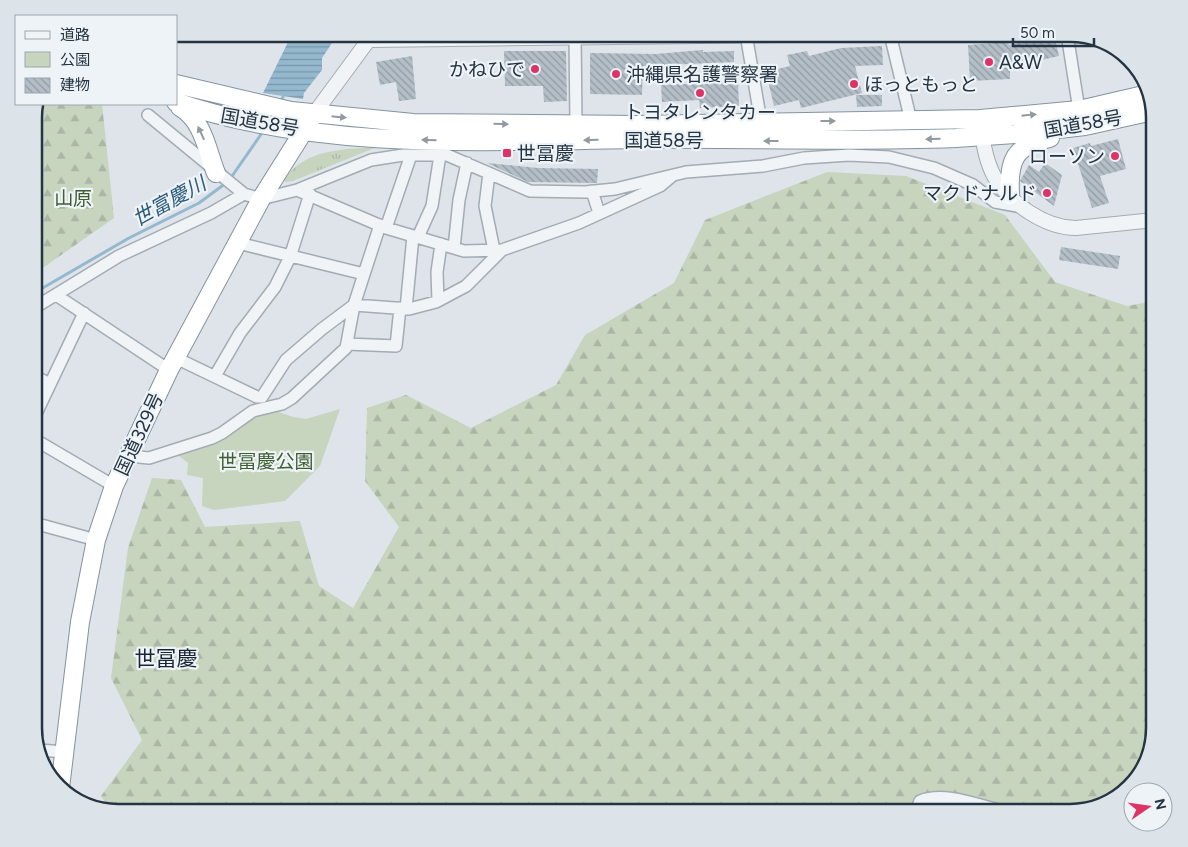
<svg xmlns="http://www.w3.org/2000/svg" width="1188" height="847" viewBox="0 0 1188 847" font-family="Figtree,'Noto Sans JP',sans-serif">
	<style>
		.grass { fill: url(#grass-tufts) }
		.forest { fill: url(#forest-firs) }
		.park { fill: #c7d4be }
		.water { fill: url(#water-rules) }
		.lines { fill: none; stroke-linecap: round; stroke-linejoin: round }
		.stream { stroke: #94b8ce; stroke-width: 3 }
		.building { fill: url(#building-back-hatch) }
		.minor-casing { stroke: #a3acb4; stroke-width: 14 }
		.tertiary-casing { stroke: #a3acb4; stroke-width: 16 }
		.trunk-casing { stroke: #8394a1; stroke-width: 20 }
		.minor { stroke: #f1f4f7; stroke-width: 11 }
		.tertiary { stroke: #f1f4f7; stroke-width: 14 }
		.trunk { stroke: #fff; stroke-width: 18 }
		.oneway { fill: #929aa0 }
		.poi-dot { fill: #dd3466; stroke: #edf3f7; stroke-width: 2 }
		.labels { text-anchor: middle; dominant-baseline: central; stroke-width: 4.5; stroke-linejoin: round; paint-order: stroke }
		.poi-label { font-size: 19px; fill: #253442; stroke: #edf3f7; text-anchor: start }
		.street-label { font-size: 19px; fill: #253442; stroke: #edf3f7 }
		.park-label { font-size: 19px; fill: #405f31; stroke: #edf3f7 }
		.water-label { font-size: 20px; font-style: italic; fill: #2b5a7a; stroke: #edf3f7 }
		.quarter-label { font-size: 21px; fill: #182532; stroke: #edf3f7 }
		.rim { fill: none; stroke: #253442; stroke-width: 2.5 }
	</style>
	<defs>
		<pattern id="grass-tufts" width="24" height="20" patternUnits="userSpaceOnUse" patternTransform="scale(1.25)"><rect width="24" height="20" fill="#c7d4be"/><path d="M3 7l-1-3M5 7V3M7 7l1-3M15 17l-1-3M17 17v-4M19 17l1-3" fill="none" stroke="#abb7a4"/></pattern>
		<pattern id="forest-firs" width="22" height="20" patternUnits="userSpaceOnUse" patternTransform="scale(1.25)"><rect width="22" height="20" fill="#c7d4be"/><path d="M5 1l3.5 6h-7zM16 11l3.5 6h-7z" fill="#abb7a4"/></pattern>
		<pattern id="water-rules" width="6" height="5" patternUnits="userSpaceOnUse" patternTransform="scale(1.25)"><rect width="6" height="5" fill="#94b8ce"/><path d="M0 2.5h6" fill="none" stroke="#7996a9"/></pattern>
		<pattern id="building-back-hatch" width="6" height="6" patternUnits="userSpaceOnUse" patternTransform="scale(1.25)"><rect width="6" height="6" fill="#b4bec7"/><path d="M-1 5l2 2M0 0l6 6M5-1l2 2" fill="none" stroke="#929ba3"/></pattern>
	</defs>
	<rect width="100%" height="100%" fill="#dee4e9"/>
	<path class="grass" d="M377 147 293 181 286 182 284 180C304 149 344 149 377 147Z"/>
	<path class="forest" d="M36 104H102L114 218 34 274V113Z
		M827 172 906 176 1005 215 1055 282 1127 306 1154 301V729L1137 780 1107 804 1069 813H118L110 810 101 796 142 740 111 678 128 548 152 478 181 480 205 527 300 521 319 586 353 608 399 527 365 481 367 408 406 395 471 428 556 385 585 335 674 283 705 220Z"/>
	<path class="park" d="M340 409 320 466 285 501 214 510 202 506 203 478 187 475 188 463 174 452 202 448 227 438 258 415 276 411 293 417 306 419Z"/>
	<path class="water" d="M292 34H338L322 58V70L304 93 303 99 263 93Z"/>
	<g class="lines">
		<path class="stream" d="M279 103 283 97
			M230 179 264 130
			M34 293 129 238 199 203 226 183"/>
	</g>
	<path class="building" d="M1054 35 1059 56 1010 67V79L970 81 968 45 1008 42 1009 45Z
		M882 46 883 65 855 66 862 93 801 108 799 100 774 106 766 72 790 66 787 55 807 51 809 56 841 48Z
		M703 50V52L734 51V62L643 66 642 95 590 94V53L656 54Z
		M504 51H566L567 101 544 102 543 86H505Z
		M412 56 416 99 399 101 396 82 380 85 376 62Z
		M738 82 739 106 700 108 699 100 662 102 661 85Z
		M856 95H882V106L857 107Z
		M1118 139 1126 169 1100 176 1109 203 1092 208 1073 148 1090 143 1091 146Z
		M487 163 538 168 598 169 597 183 528 182Z
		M1045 163 1062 175 1054 206 1020 181 1029 165 1039 172Z
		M1061 247 1120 256 1118 269 1059 260Z"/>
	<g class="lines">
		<g class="minor-casing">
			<path id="minor" d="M575 34 576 125
				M746 34 761 122
				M890 34 911 121
				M1067 34 1079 110
				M148 115 244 194 261 199 297 190 371 160 403 155H447L530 191 585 192 615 189 686 172 763 166 804 158 849 155 889 157 934 168 973 185 995 202 1022 207
				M489 173 485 206 494 250
				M297 190 386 228 454 248 464 251 502 250 579 223 660 186 672 176
				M592 191 599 213
				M386 228 411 155
				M418 237 432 206 440 155
				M238 243 364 274
				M454 248 459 200 467 163
				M56 295 169 370
				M438 301 437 272 441 244
				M34 308 119 256 211 213 244 194
				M406 309 413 236
				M347 344 396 346 400 308
				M176 358 257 397H262L286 360 322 329 354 305 409 309 436 302 466 286 502 250
				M34 376 50 384
				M215 376 240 333 275 287 290 257 310 194
				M34 418 84 313
				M34 439 114 486
				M129 456 149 458 212 438 222 433 253 411 282 404 292 398 346 348 354 305 380 225
				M34 523 96 540
				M39 750 65 752
				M921 813 918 806 920 801C943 792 972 803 995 809L999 813"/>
		</g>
		<g class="tertiary-casing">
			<path id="tertiary" d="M369 40 856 34
				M314 114 373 34
				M981 127C983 144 986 161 994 176 1009 203 1045 228 1076 228L1154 220"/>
		</g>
		<g class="trunk-casing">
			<path id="trunk" d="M176 84 291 111 413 123 639 125 980 119 1079 110 1148 94
				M176 102C319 151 488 141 637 139 743 138 850 142 956 138L1015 134 1085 126 1153 111
				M180 107C203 120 207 150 216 173
				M1010 195C1008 161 1014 145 1050 138
				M60 788 80 622 96 540 114 486 169 370 261 199 310 121"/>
		</g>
		<use href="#minor" class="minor"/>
		<use href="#tertiary" class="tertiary"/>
		<use href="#trunk" class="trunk"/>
	</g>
	<defs><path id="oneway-solid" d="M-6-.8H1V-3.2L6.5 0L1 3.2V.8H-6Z" transform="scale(1.25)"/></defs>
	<g class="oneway">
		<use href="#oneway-solid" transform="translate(1029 115) rotate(-6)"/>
		<use href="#oneway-solid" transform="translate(339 117) rotate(6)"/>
		<use href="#oneway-solid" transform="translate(828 121)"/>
		<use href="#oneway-solid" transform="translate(501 124) rotate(1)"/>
		<use href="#oneway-solid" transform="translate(201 133) rotate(-115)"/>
		<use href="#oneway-solid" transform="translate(933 139) rotate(178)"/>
		<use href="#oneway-solid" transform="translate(429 140) rotate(-178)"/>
		<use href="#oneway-solid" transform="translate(591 140) rotate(179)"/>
		<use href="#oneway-solid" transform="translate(771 141) rotate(180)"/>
	</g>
	<g class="poi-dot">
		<circle cx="989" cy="62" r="5"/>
		<circle cx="535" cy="69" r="5"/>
		<circle cx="616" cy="74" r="5"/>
		<circle cx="854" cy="84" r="5"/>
		<circle cx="700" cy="93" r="5"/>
		<rect x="502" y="148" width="10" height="10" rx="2.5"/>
		<circle cx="1115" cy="156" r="5"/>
		<circle cx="1047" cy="193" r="5"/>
	</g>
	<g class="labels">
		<g class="poi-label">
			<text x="999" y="62">A&amp;W</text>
			<text x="525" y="69" text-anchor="end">かねひで</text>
			<text x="626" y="74">沖縄県名護警察署</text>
			<text x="864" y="84">ほっともっと</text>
			<text x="700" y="112" text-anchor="middle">トヨタレンタカー</text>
			<text x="517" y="153">世冨慶</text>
			<text x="1105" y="156" text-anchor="end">ローソン</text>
			<text x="1037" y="193" text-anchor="end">マクドナルド</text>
		</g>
		<g class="street-label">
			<text transform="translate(260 122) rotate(10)">国道58号</text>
			<text transform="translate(1083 124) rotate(-10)">国道58号</text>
			<text x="664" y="140">国道58号</text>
			<text transform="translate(139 434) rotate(-65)">国道329号</text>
		</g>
		<g class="park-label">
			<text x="73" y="198">山原</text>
			<text x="266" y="461">世冨慶公園</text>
		</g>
		<g class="water-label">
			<text transform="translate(169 201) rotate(-29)">世富慶川</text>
		</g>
		<g class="quarter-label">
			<text x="166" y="658">世冨慶</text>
		</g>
	</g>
	<path d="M0 0H1188V847H0ZM118 42H1070A76 76 0 0 1 1146 118V728A76 76 0 0 1 1070 804H118A76 76 0 0 1 42 728V118A76 76 0 0 1 118 42Z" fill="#dde4e9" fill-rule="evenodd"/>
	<path class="rim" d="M118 42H1070A76 76 0 0 1 1146 118V728A76 76 0 0 1 1070 804H118A76 76 0 0 1 42 728V118A76 76 0 0 1 118 42Z"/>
	<rect x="15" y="15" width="162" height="90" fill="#edf3f7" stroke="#9da7af"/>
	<rect x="25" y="31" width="25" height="8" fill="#f1f4f7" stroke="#9da7af"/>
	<text x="60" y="40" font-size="15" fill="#253442">道路</text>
	<rect x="25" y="52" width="25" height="15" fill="#c7d4be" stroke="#9da7af"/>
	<text x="60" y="65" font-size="15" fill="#253442">公園</text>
	<rect x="25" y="78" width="25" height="15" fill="url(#building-back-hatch)" stroke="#9da7af"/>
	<text x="60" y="90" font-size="15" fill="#253442">建物</text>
	<g transform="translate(1148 807) rotate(77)"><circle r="24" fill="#edf3f7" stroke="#9da7af"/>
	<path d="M0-4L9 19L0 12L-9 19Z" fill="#dd3466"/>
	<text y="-8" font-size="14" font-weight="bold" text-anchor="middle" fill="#253442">N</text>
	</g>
	<path d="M1013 38v8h81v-8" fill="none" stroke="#253442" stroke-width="2.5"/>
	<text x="1020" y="38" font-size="15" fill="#253442" stroke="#edf3f7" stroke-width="4" paint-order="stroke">50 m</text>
</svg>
